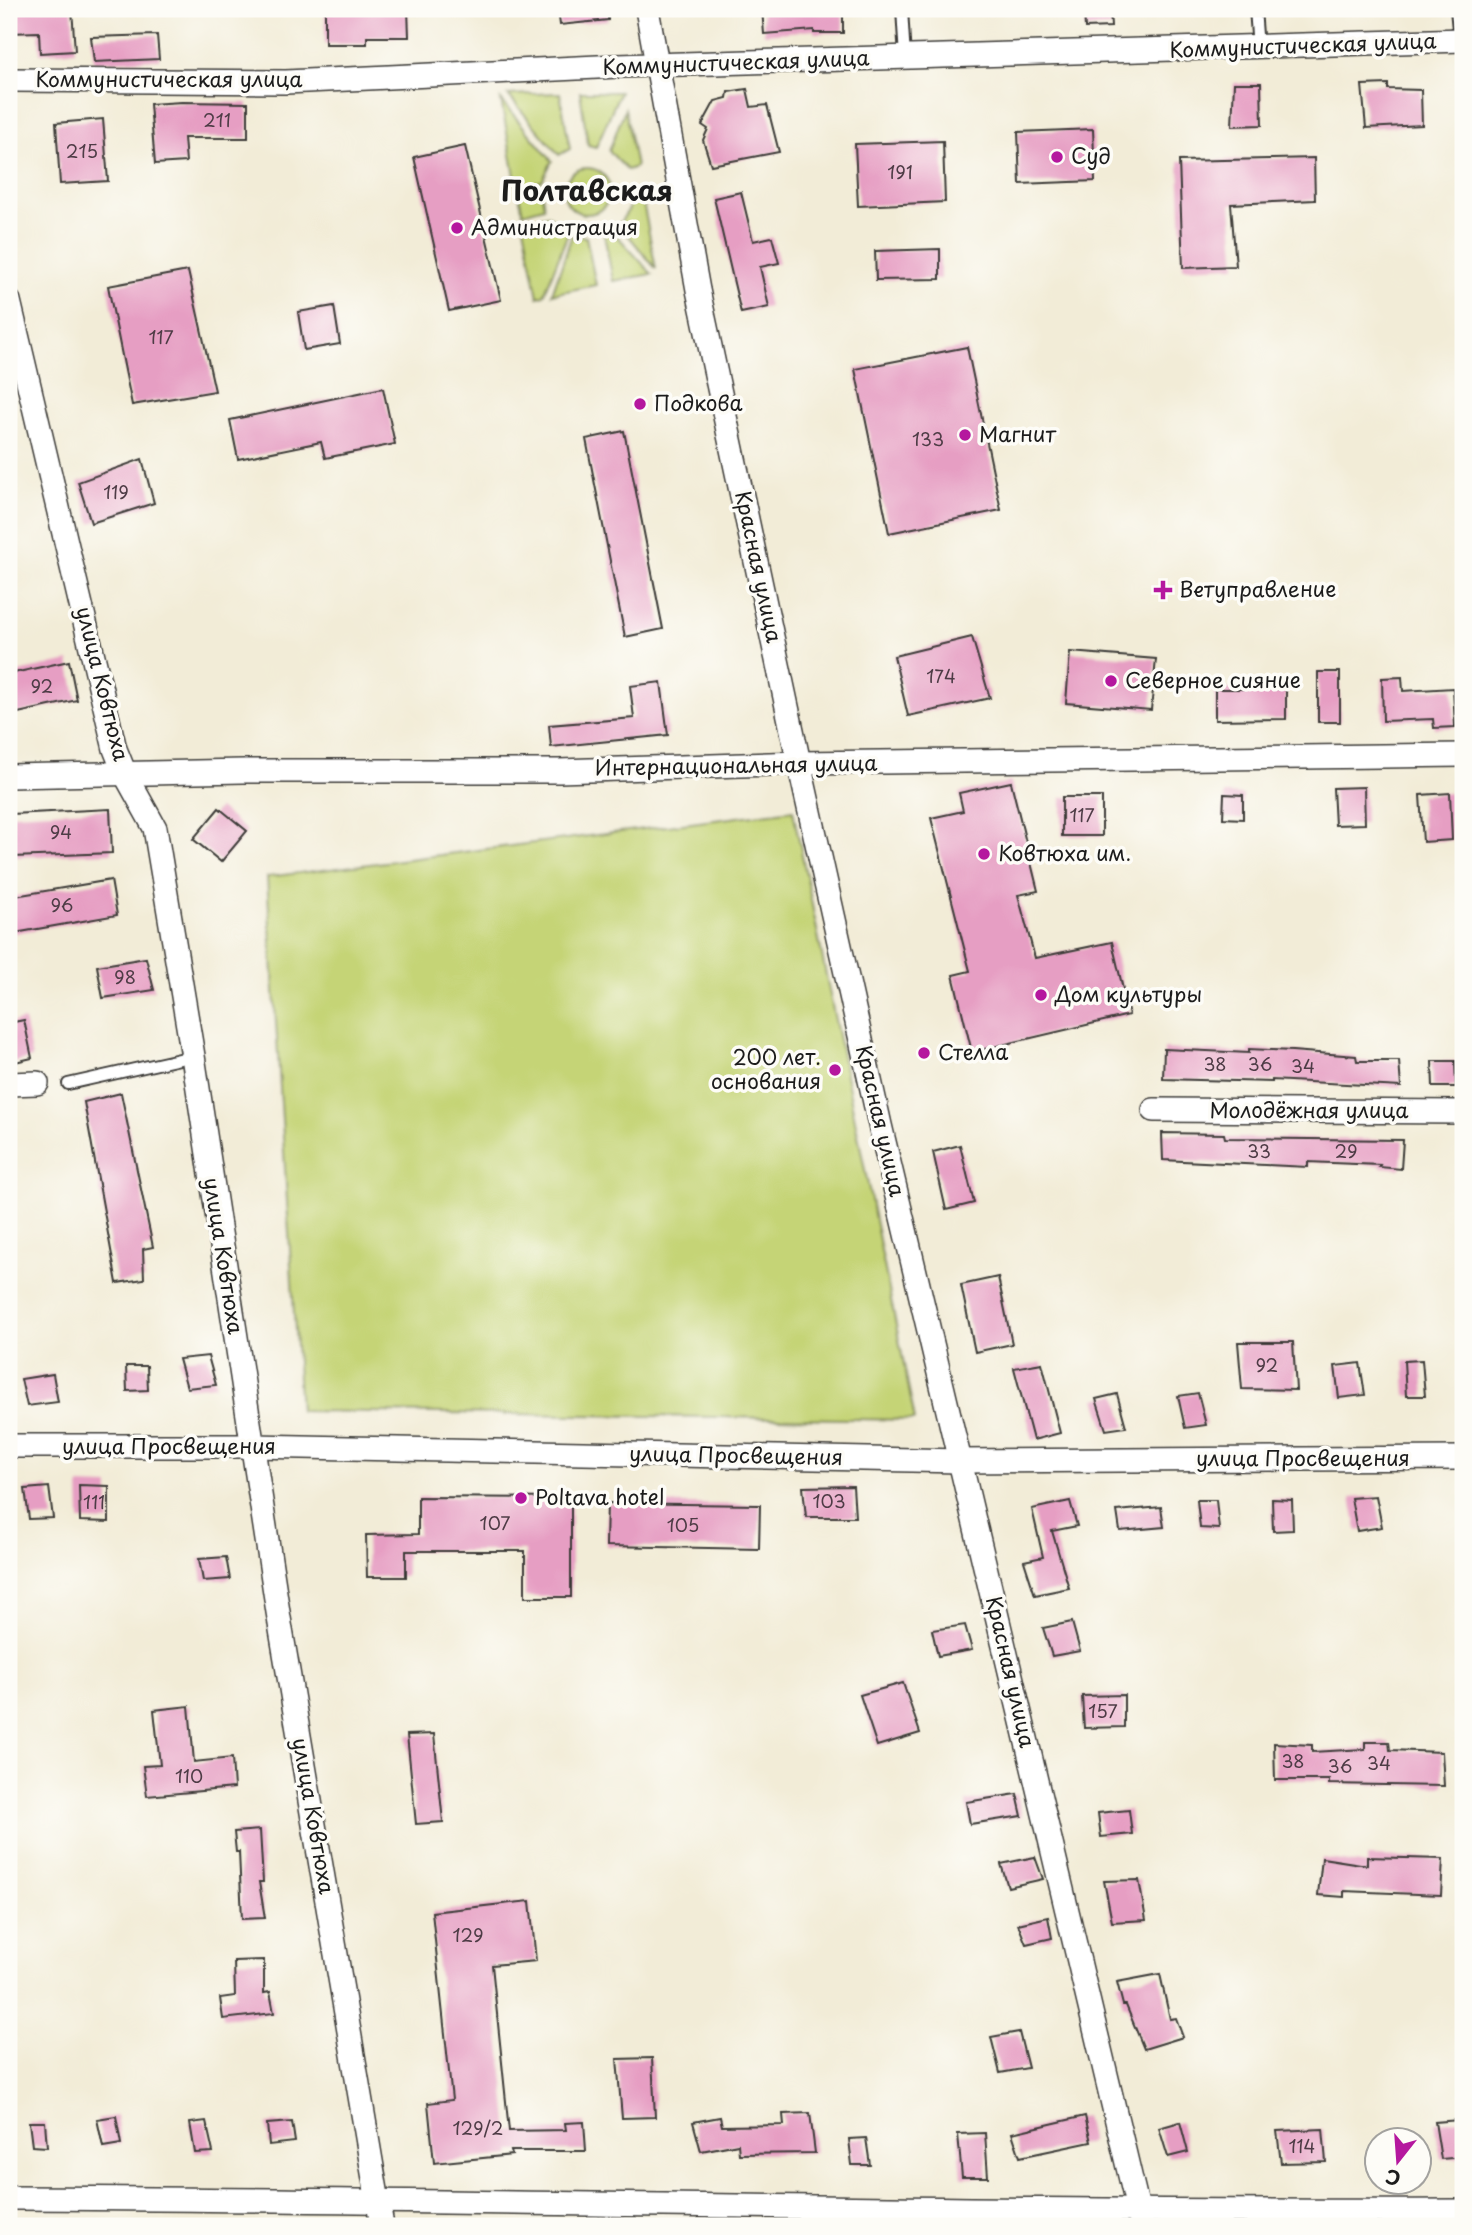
<svg xmlns="http://www.w3.org/2000/svg" width="1472" height="2235" font-family="'Playpen Sans',sans-serif">
<style>
.green{fill:#c5d476;stroke:#707849;stroke-width:2}
.building{fill:#e69ec3}
.lines{fill:none;stroke-linecap:round;stroke-linejoin:round}
.lane-casing{stroke:#3c3b38;stroke-width:14}
.street-casing{stroke:#3c3b38;stroke-width:26}
.lane{stroke:#fff;stroke-width:10}
.street{stroke:#fff;stroke-width:23}
.poi-dot{fill:#b5179e;stroke:#fdfcf7;stroke-width:2.5}
.labels{text-anchor:middle;stroke-width:7;stroke-linejoin:round;paint-order:stroke}
.number-label{font-size:18px;fill:#4e3c46}
.street-label{font-size:21px;fill:#1c1c1c;stroke:#fdfcf7}
.poi-label{font-size:21px;fill:#1c1c1c;stroke:#fdfcf7;text-anchor:start}
.district-label{font-size:28px;font-weight:bold;fill:#1c1c1c;stroke:#fdfcf7}
</style>
<rect width="100%" height="100%" fill="#fdfcf7"/>
<filter id="ink" filterUnits="userSpaceOnUse"><feTurbulence type="fractalNoise" baseFrequency=".0143" numOctaves="2"/><feDisplacementMap in="SourceGraphic" scale="14" xChannelSelector="R" yChannelSelector="G"/><feConvolveMatrix kernelMatrix="1 2 1 2 8 2 1 2 1" color-interpolation-filters="sRGB"/></filter>
<filter id="wash" filterUnits="userSpaceOnUse"><feTurbulence type="fractalNoise" baseFrequency=".00686" numOctaves="4" result="noise"/><feDisplacementMap in="SourceGraphic" scale="28" xChannelSelector="R" yChannelSelector="G"/><feGaussianBlur stdDeviation="1.57" result="paint"/><feColorMatrix in="noise" values="0 0 0 0 0 0 0 0 0 0 0 0 0 0 0 0 0 1.4 0 .05"/><feComposite in="paint" operator="in"/></filter>
<g filter="url(#wash)">
<rect width="100%" height="100%" fill="#f2ecd7"/>
<g class="green">
<polygon points="580,92 620,92 596,147 588,145"/>
<polygon points="560,93 570,149 559,155 508,95"/>
<polygon points="501,100 552,161 542,181 517,187"/>
<polygon points="625,109 636,167 627,170 609,151"/>
<circle cx="587" cy="191" r="23"/>
<polygon points="541,189 544,207 523,213 519,195"/>
<polygon points="641,192 656,269 619,224 629,209 632,195"/>
<polygon points="548,215 568,233 544,295 538,297 523,221"/>
<polygon points="612,229 612,230 652,274 613,281 604,234"/>
<polygon points="572,235 586,237 596,285 552,294"/>
<polygon points="793,810 915,1420 300,1411 267,877"/>
</g>
<g id="blocks">
<g class="building">
<polygon points="9,9 72,9 75,51 40,53 39,32 9,33"/>
<polygon points="325,9 408,9 409,37 367,37 367,44 325,44"/>
<polygon points="558,9 608,9 608,20 560,25"/>
<polygon points="762,9 843,9 843,33 814,33 814,30 764,34"/>
<polygon points="1084,9 1110,9 1111,27 1085,28"/>
<polygon points="157,35 159,59 94,62 91,37"/>
<polygon points="1234,83 1261,83 1262,125 1232,126"/>
<polygon points="1388,84 1388,89 1421,90 1422,125 1366,128 1362,85"/>
<polygon points="747,89 751,107 767,105 779,152 711,165 703,140 708,129 702,125 715,101 727,98 728,92"/>
<polygon points="182,102 248,103 248,138 184,138 186,162 155,164 150,104"/>
<polygon points="103,119 108,181 60,184 56,123"/>
<polygon points="1093,129 1095,181 1020,184 1018,132"/>
<polygon points="943,141 945,202 858,206 855,144"/>
<polygon points="465,146 501,300 449,311 414,157"/>
<polygon points="1314,158 1315,200 1231,204 1236,266 1183,268 1179,161"/>
<polygon points="741,192 753,241 772,237 779,263 760,267 769,307 741,313 714,198"/>
<polygon points="940,249 940,279 876,280 875,251"/>
<polygon points="188,271 215,391 132,405 108,286"/>
<polygon points="334,306 340,344 304,350 298,312"/>
<polygon points="967,347 1001,510 889,533 855,369"/>
<polygon points="383,388 395,444 325,458 321,442 238,459 230,420"/>
<polygon points="624,431 663,629 625,637 586,439"/>
<polygon points="142,459 154,503 91,523 78,482"/>
<polygon points="972,637 990,698 908,716 894,656"/>
<polygon points="1070,652 1156,659 1151,710 1066,703"/>
<polygon points="69,661 77,700 9,715 9,674"/>
<rect x="1318" y="672" width="22" height="50"/>
<polygon points="1402,677 1403,691 1453,688 1455,727 1434,728 1433,719 1383,721 1382,678"/>
<polygon points="661,682 668,735 551,747 549,725 634,718 630,686"/>
<polygon points="1215,689 1286,689 1286,719 1215,720"/>
<polygon points="1011,782 1038,891 1018,895 1035,958 1112,942 1129,1015 972,1052 953,975 970,971 931,818 963,811 959,793"/>
<polygon points="1364,787 1365,824 1335,825 1333,788"/>
<polygon points="1450,793 1452,840 1423,842 1420,795"/>
<polygon points="1224,794 1243,795 1243,819 1223,818"/>
<rect x="1062" y="797" width="40" height="39"/>
<polygon points="219,808 247,831 221,862 193,839"/>
<polygon points="110,809 112,853 13,857 11,814"/>
<polygon points="111,880 117,915 9,934 9,897"/>
<polygon points="146,958 154,990 103,998 97,966"/>
<polygon points="24,1020 32,1058 11,1063 9,1023"/>
<polygon points="1164,1049 1249,1053 1249,1049 1292,1051 1356,1056 1357,1061 1399,1061 1401,1087 1272,1080 1272,1082 1163,1079"/>
<polygon points="1432,1061 1455,1061 1456,1087 1433,1087"/>
<polygon points="121,1093 153,1247 143,1249 144,1279 117,1283 84,1102"/>
<polygon points="1162,1133 1224,1134 1225,1138 1403,1140 1401,1169 1379,1167 1380,1165 1308,1162 1308,1167 1163,1160"/>
<polygon points="960,1145 974,1203 946,1210 933,1152"/>
<polygon points="998,1277 1012,1344 975,1352 961,1285"/>
<polygon points="1238,1342 1293,1342 1296,1390 1242,1389"/>
<polygon points="208,1356 216,1385 187,1388 179,1359"/>
<polygon points="1422,1360 1425,1396 1406,1396 1404,1361"/>
<polygon points="1042,1363 1060,1433 1033,1440 1014,1368"/>
<polygon points="1360,1363 1365,1395 1339,1398 1335,1366"/>
<polygon points="126,1366 147,1366 148,1390 127,1391"/>
<polygon points="53,1374 58,1402 27,1406 21,1379"/>
<polygon points="1198,1393 1206,1425 1185,1428 1178,1396"/>
<polygon points="1117,1394 1126,1427 1106,1430 1096,1399"/>
<polygon points="79,1485 109,1486 109,1522 80,1521"/>
<polygon points="853,1486 855,1517 806,1517 803,1487"/>
<polygon points="49,1487 53,1518 29,1519 25,1489"/>
<polygon points="1376,1496 1382,1527 1357,1531 1351,1498"/>
<polygon points="418,1497 571,1498 571,1597 525,1597 525,1551 406,1551 406,1577 367,1577 366,1535 418,1534"/>
<polygon points="1272,1499 1292,1500 1293,1530 1273,1531"/>
<polygon points="1197,1500 1216,1500 1219,1529 1200,1528"/>
<polygon points="1070,1501 1077,1526 1052,1531 1069,1588 1035,1595 1024,1561 1043,1557 1032,1509"/>
<polygon points="607,1503 760,1505 759,1549 606,1546"/>
<polygon points="1161,1507 1164,1527 1120,1531 1117,1511"/>
<polygon points="226,1557 230,1579 203,1581 199,1559"/>
<polygon points="1072,1622 1080,1651 1052,1656 1043,1628"/>
<polygon points="965,1625 972,1650 938,1656 932,1630"/>
<polygon points="903,1683 920,1733 877,1746 860,1695"/>
<polygon points="1124,1695 1124,1727 1084,1728 1082,1696"/>
<polygon points="189,1706 194,1762 232,1758 234,1788 147,1796 143,1766 160,1765 154,1710"/>
<polygon points="434,1734 443,1822 416,1824 407,1735"/>
<polygon points="1365,1742 1389,1742 1390,1750 1442,1752 1444,1786 1329,1784 1329,1780 1275,1780 1274,1743 1312,1745 1312,1752 1365,1749"/>
<polygon points="1017,1794 1022,1816 970,1824 966,1802"/>
<polygon points="1129,1810 1132,1834 1101,1837 1098,1813"/>
<polygon points="260,1830 263,1882 259,1882 265,1918 242,1919 239,1852 236,1852 234,1832"/>
<polygon points="1035,1857 1043,1879 1008,1887 1001,1864"/>
<polygon points="1367,1857 1443,1859 1441,1895 1344,1891 1344,1897 1318,1895 1322,1858 1367,1865"/>
<polygon points="1139,1880 1146,1920 1112,1922 1104,1881"/>
<polygon points="530,1901 536,1961 492,1965 509,2131 566,2130 565,2123 584,2122 586,2151 511,2151 512,2155 434,2163 428,2103 452,2100 432,1912"/>
<polygon points="1048,1917 1052,1938 1026,1944 1018,1924"/>
<polygon points="264,1960 264,1993 270,1992 274,2013 223,2019 220,1998 235,1996 234,1961"/>
<polygon points="1160,1974 1170,2019 1176,2018 1183,2037 1144,2049 1126,2005 1123,2005 1117,1982"/>
<polygon points="1019,2032 1028,2068 1000,2073 991,2037"/>
<polygon points="652,2058 655,2117 622,2118 617,2059"/>
<polygon points="810,2113 815,2153 739,2154 738,2144 701,2151 693,2122 720,2117 722,2126 784,2125 783,2114"/>
<polygon points="116,2116 121,2144 103,2147 97,2119"/>
<polygon points="1085,2116 1091,2142 1020,2157 1012,2133"/>
<polygon points="1459,2120 1463,2157 1441,2159 1435,2122"/>
<polygon points="206,2121 213,2152 195,2153 190,2123"/>
<polygon points="29,2122 45,2122 47,2147 32,2146"/>
<polygon points="292,2122 295,2142 269,2145 267,2124"/>
<polygon points="1180,2122 1188,2152 1168,2157 1159,2128"/>
<polygon points="1323,2129 1326,2162 1281,2163 1277,2131"/>
<polygon points="985,2133 988,2177 962,2177 958,2134"/>
<polygon points="866,2138 870,2165 852,2165 849,2139"/>
</g>
</g>
</g>
<g filter="url(#ink)">
<use href="#blocks" fill-opacity="0" stroke="#3c3b38" stroke-width="2"/>
<g class="lines">
<defs>
<g id="lane">
<polyline points="902,9 905,58"/>
<polyline points="1255,9 1258,48"/>
<polyline points="1456,9 1459,40"/>
<polyline points="68,1084 193,1056"/>
</g>
<g id="street">
<polyline points="647,9 698,290 799,763 880,1125 1142,2226"/>
<polyline points="9,80 286,82 618,66 1463,40"/>
<polyline points="9,301 115,749 125,774 155,828 193,1056 278,1612 382,2226"/>
<polyline points="9,776 243,771 559,771 799,763 1463,755"/>
<polyline points="9,1084 37,1083"/>
<polyline points="1154,1110 1463,1112"/>
<polyline points="9,1446 254,1446 960,1461 1463,1458"/>
<path d="M9,2198C494,2200 978,2213 1463,2211"/>
</g>
</defs>
<use href="#lane" class="lane-casing"/>
<use href="#street" class="street-casing"/>
<use href="#lane" class="lane"/>
<use href="#street" class="street"/>
</g>
</g>
<g class="poi-dot">
<circle cx="1057" cy="157" r="7"/>
<circle cx="457" cy="228" r="7"/>
<circle cx="640" cy="404" r="7"/>
<circle cx="965" cy="435" r="7"/>
<path d="M1159.5 579.5h7v7h7v7h-7v7h-7v-7h-7v-7h7z"/>
<circle cx="1111" cy="681" r="7"/>
<circle cx="984" cy="854" r="7"/>
<circle cx="1041" cy="995" r="7"/>
<circle cx="924" cy="1053" r="7"/>
<circle cx="835" cy="1070" r="7"/>
<circle cx="521" cy="1498" r="7"/>
</g>
<g class="labels">
<g class="number-label">
<text x="217" y="127">211</text>
<text x="82" y="158">215</text>
<text x="900" y="179">191</text>
<text x="161" y="344">117</text>
<text x="928" y="446">133</text>
<text x="116" y="499">119</text>
<text x="941" y="683">174</text>
<text x="42" y="693">92</text>
<text x="1082" y="822">117</text>
<text x="61" y="839">94</text>
<text x="62" y="912">96</text>
<text x="125" y="984">98</text>
<text x="1215" y="1071">38</text>
<text x="1260" y="1071">36</text>
<text x="1303" y="1073">34</text>
<text x="1259" y="1158">33</text>
<text x="1346" y="1158">29</text>
<text x="1267" y="1372">92</text>
<text x="829" y="1508">103</text>
<text x="94" y="1509">111</text>
<text x="495" y="1530">107</text>
<text x="683" y="1532">105</text>
<text x="1103" y="1718">157</text>
<text x="1293" y="1768">38</text>
<text x="1379" y="1770">34</text>
<text x="1340" y="1773">36</text>
<text x="189" y="1783">110</text>
<text x="468" y="1942">129</text>
<text x="478" y="2135">129/2</text>
<text x="1302" y="2153">114</text>
</g>
<g class="street-label">
<text transform="translate(1303 46) rotate(-2)" y="7">Коммунистическая улица</text>
<text transform="translate(736 63) rotate(-2)" y="7">Коммунистическая улица</text>
<text x="169" y="87">Коммунистическая улица</text>
<text transform="translate(758 567) rotate(78)" y="7">Красная улица</text>
<text transform="translate(102 684) rotate(76)" y="7">улица Ковтюха</text>
<text transform="translate(736 766) rotate(-1)" y="7">Интернациональная улица</text>
<text x="1309" y="1118">Молодёжная улица</text>
<text transform="translate(880 1121) rotate(77)" y="7">Красная улица</text>
<text transform="translate(223 1256) rotate(81)" y="7">улица Ковтюха</text>
<text x="169" y="1454">улица Просвещения</text>
<text transform="translate(736 1456) rotate(1)" y="7">улица Просвещения</text>
<text x="1303" y="1466">улица Просвещения</text>
<text transform="translate(1010 1672) rotate(77)" y="7">Красная улица</text>
<text transform="translate(313 1816) rotate(80)" y="7">улица Ковтюха</text>
</g>
<g class="poi-label">
<text x="1071" y="164">Суд</text>
<text x="471" y="235">Администрация</text>
<text x="654" y="411">Подкова</text>
<text x="979" y="442">Магнит</text>
<text x="1179" y="597">Ветуправление</text>
<text x="1125" y="688">Северное сияние</text>
<text x="998" y="861">Ковтюха им.</text>
<text x="1055" y="1002">Дом культуры</text>
<text x="938" y="1060">Стелла</text>
<text x="821" y="1065" text-anchor="end">200 лет.<tspan x="821" dy="24">основания</tspan></text>
<text x="535" y="1505">Poltava hotel</text>
</g>
<g class="district-label">
<text x="587" y="201">Полтавская</text>
</g>
</g>
<rect width="1472" height="2235" fill="none" stroke="#fdfcf7" stroke-width="35"/>
<g transform="translate(1398 2161) rotate(197)"><circle r="33" fill="#fdfcf7" stroke="#a3a29f" stroke-width="2"/>
<path d="M0-5L12 26L0 18L-12 26Z" fill="#b5179e"/>
<text y="-10" font-size="19" font-weight="bold" text-anchor="middle" fill="#1c1c1c">С</text>
</g>
</svg>
